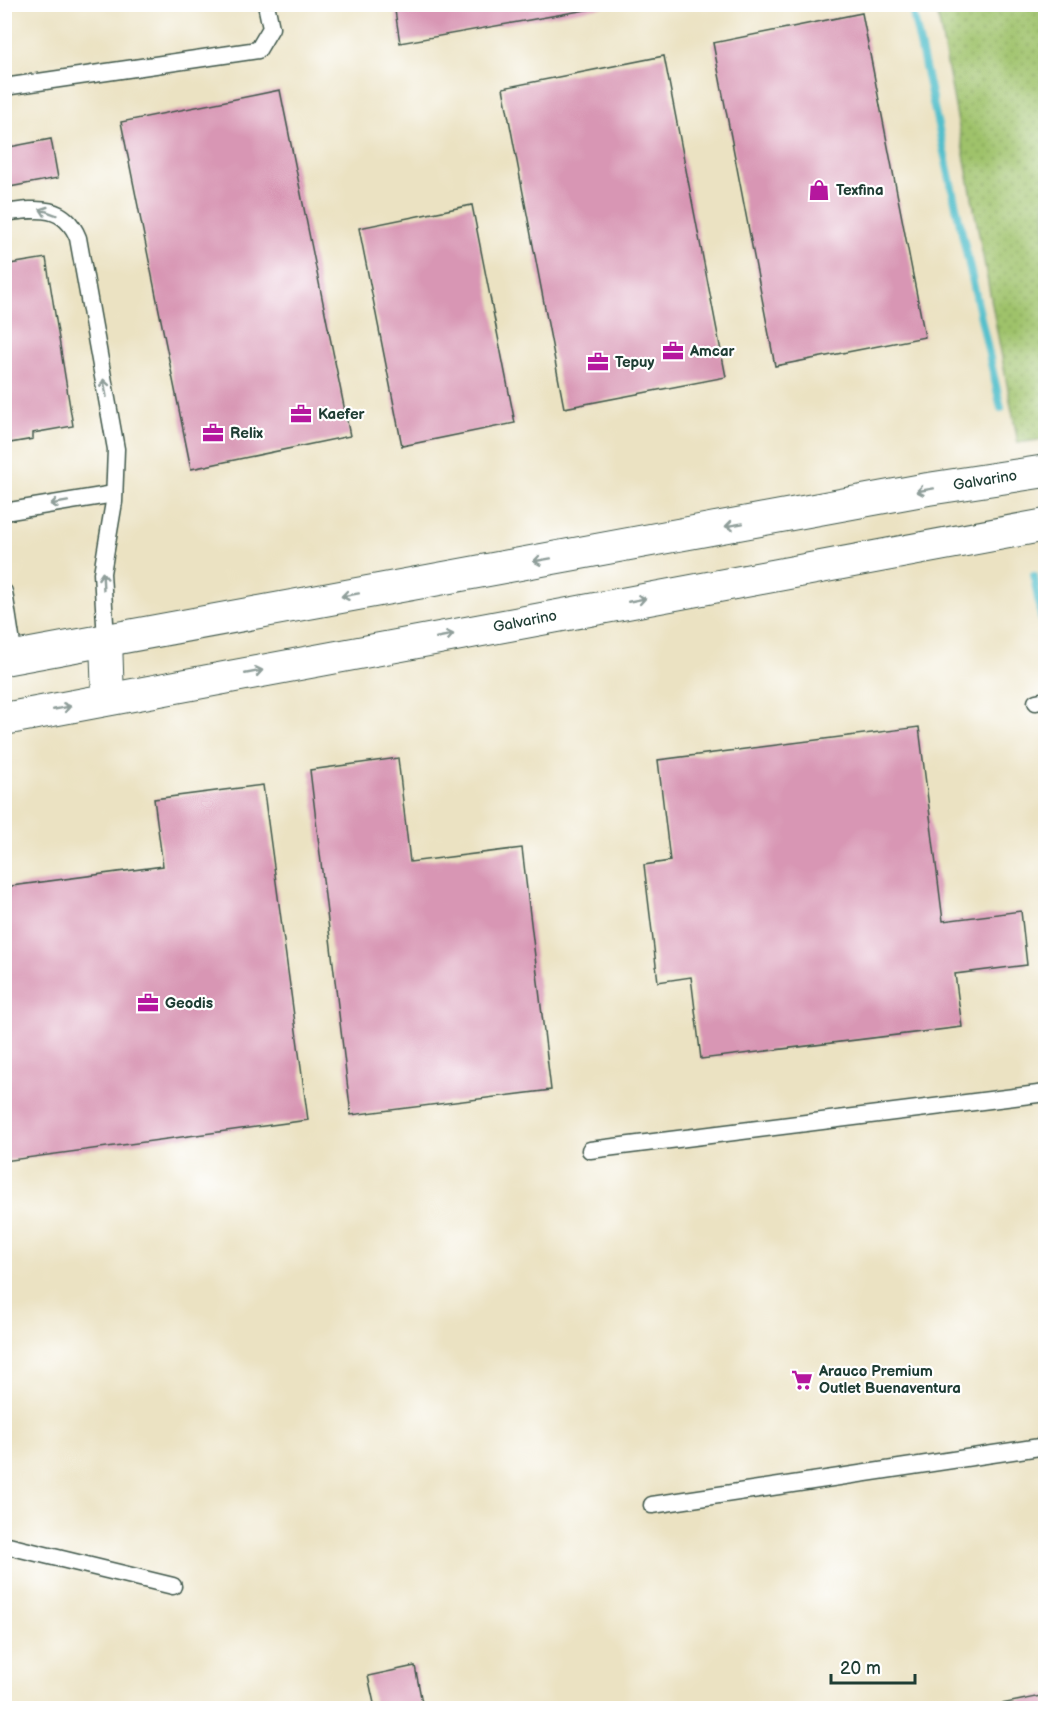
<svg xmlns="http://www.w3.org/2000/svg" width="1050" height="1713" font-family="'Balsamiq Sans',sans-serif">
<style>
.grass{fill:url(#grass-dots);stroke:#5f8050;stroke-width:1.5}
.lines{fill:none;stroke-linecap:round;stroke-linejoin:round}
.stream{stroke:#52bfcb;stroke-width:8}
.building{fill:#d896b4}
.service-casing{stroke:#3e5649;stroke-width:19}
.minor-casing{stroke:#3e5649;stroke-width:34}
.service{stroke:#fff;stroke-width:16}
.minor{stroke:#fff;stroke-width:32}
.oneway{stroke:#8f9e9a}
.labels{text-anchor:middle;stroke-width:4.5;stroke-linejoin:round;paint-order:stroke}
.poi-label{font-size:15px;font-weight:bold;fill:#1f3d34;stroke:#fff;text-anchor:start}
.street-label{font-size:15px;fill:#1f3d34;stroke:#fff}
</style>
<defs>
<pattern id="grass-dots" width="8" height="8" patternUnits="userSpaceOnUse" patternTransform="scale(1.5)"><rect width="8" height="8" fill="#9fc26b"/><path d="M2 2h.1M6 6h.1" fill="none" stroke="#819f59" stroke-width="1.8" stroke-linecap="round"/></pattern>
</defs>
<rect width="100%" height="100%" fill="#fff"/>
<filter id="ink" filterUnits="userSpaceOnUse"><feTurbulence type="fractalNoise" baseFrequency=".0167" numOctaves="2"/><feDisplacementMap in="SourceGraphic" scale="12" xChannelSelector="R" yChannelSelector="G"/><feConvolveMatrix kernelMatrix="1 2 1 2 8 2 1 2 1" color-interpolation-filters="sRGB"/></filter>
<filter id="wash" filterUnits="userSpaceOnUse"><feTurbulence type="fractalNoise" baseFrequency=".008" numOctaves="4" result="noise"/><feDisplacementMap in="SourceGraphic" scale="24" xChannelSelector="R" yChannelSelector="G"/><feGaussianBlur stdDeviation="1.35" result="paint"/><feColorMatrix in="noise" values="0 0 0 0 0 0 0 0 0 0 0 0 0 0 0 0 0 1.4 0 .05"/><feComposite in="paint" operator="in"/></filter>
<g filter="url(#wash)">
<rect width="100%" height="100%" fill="#ebe2c2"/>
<polygon class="grass" points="936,5 1045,5 1045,439 1018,443"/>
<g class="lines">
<g class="stream">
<polyline points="911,4 1001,408"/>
<polyline points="1034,576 1046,644"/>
</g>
</g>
<g id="blocks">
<g class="building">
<polygon points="394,4 608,4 608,6 400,43"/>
<polygon points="862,13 925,337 775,366 713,43"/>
<polygon points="664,56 726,377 564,408 503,88"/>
<polygon points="280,90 350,436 191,469 121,122"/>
<polygon points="51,139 58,178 4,188 4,148"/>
<polygon points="472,205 515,423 402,446 359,228"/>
<polygon points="46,258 73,426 33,433 33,439 4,444 4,265"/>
<polygon points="919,727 943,921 1021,911 1027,965 955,974 962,1027 701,1059 691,977 658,982 644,865 670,861 658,760"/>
<polygon points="398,758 410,862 522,848 551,1090 351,1115 310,770"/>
<polygon points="263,785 308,1120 4,1161 4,887 163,866 154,799"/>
<polygon points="415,1666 423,1708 375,1708 368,1676"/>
<polygon points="1046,1695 1046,1708 986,1708 986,1707"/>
</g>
</g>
</g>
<g filter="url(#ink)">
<use href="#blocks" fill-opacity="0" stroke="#3e5649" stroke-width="1.5"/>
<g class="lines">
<defs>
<g id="service">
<polyline points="4,87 258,50 271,28 266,4"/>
<path d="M4,213C35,209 64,203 78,238L116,449L114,502L102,573L106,640"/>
<polyline points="4,512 114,494"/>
<polyline points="4,592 14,657"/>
<polyline points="1036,702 1046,700"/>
<polyline points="590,1150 1046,1093"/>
<polyline points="652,1505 1046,1446"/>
<polyline points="4,1545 173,1586"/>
</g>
<g id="minor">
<polyline points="106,640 108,699"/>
<polyline points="4,659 928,489 1046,471"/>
<polyline points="4,719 1046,525"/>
</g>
</defs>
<use href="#service" class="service-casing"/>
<use href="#minor" class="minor-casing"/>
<use href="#service" class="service"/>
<use href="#minor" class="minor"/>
</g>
<defs><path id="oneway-shaft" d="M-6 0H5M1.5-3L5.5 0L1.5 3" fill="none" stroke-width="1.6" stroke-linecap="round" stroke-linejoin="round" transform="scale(1.5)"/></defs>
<g class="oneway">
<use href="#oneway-shaft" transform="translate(48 212) rotate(-160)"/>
<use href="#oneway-shaft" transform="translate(105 388) rotate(-100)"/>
<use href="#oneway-shaft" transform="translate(925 490) rotate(170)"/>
<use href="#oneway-shaft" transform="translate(59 503) rotate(170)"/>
<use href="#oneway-shaft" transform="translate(734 525) rotate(170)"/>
<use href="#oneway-shaft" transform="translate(542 560) rotate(170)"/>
<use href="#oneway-shaft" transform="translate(103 581) rotate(-93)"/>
<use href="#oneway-shaft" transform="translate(350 595) rotate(170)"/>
<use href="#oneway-shaft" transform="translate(637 600) rotate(-11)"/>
<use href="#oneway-shaft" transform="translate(445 636) rotate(-11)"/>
<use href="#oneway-shaft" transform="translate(254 672) rotate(-11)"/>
<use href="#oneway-shaft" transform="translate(62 708) rotate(-11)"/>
</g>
</g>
<defs>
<symbol id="shop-bare" viewBox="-9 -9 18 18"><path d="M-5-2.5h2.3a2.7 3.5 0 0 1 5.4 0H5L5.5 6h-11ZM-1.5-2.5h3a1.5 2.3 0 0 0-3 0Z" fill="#b5179e" stroke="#fff" stroke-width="2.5" paint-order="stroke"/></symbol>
<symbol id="office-bare" viewBox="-9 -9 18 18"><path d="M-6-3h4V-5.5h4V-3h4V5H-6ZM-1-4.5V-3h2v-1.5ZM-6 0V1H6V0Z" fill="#b5179e" stroke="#fff" stroke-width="2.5" paint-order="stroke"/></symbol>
<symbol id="supermarket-bare" viewBox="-9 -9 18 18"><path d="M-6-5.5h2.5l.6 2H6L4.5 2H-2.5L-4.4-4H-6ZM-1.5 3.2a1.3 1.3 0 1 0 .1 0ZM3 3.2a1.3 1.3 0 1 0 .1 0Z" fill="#b5179e" stroke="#fff" stroke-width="2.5" paint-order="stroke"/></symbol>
</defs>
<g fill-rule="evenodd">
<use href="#shop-bare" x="804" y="175" width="30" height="30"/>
<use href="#office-bare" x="658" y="336" width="30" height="30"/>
<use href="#office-bare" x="583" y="347" width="30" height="30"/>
<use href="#office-bare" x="286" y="399" width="30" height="30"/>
<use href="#office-bare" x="198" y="418" width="30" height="30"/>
<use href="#office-bare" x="133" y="988" width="30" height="30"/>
<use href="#supermarket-bare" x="787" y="1365" width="30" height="30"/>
</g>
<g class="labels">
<g class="poi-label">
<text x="836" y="195">Texfina</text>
<text x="690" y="356">Amcar</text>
<text x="615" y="367">Tepuy</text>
<text x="318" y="419">Kaefer</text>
<text x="230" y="438">Relix</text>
<text x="165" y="1008">Geodis</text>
<text x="819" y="1376">Arauco Premium<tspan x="819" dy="17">Outlet Buenaventura</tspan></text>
</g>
<g class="street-label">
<text transform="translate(985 480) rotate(-9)" y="5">Galvarino</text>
<text transform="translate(525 621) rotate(-11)" y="5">Galvarino</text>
</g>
</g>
<rect width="1050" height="1713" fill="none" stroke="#fff" stroke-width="24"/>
<path d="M831 1674v9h84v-9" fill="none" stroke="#1f3d34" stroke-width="3"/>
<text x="840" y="1674" font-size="18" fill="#1f3d34" stroke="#ffffff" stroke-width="4.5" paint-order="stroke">20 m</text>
</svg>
